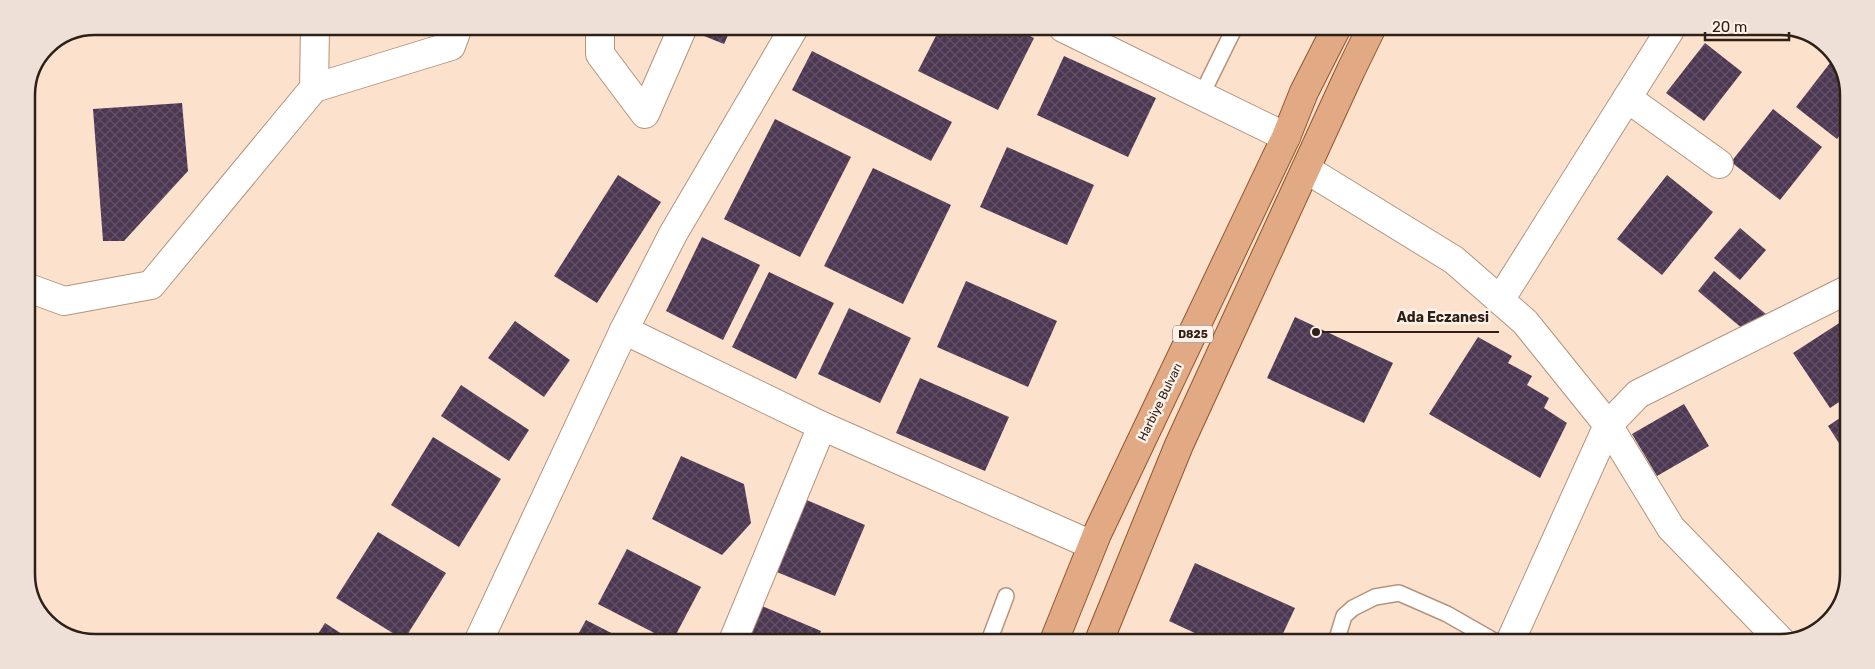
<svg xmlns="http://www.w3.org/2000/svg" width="1875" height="669" font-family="Rubik,sans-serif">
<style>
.building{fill:url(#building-cross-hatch)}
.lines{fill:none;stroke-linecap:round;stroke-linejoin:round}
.service-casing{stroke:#b4947d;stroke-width:18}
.minor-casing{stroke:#b4947d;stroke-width:30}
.primary-casing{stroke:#955429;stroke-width:30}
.service{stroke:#fff;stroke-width:15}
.minor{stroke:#fff;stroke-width:28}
.primary{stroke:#e1a984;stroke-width:28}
.labels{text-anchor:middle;stroke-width:5;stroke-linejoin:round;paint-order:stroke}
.shield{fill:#fff1e7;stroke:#6b5f55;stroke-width:1}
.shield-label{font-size:11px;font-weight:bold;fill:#2c2017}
.street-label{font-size:12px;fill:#2c2017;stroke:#fff1e7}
.rim{fill:none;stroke:#2c2017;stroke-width:2.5}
.leader{fill:none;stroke:#2c2017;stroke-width:2}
.callout-dot{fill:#2c2017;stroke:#fff1e7;stroke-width:2}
.callout-label{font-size:14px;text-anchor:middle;font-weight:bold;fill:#2c2017;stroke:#fff1e7;stroke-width:5;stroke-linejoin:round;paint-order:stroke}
</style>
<defs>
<pattern id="building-cross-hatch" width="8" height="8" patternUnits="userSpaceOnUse" patternTransform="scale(1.25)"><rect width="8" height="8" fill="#4c3852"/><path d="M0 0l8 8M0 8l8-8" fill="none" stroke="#635267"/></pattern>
</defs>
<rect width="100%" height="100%" fill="#fce1cd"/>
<g class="building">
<polygon points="690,27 750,28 747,36 731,29 724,44 689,30"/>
<polygon points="940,28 1013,28 1034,38 998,110 918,71"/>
<polygon points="1705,43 1742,72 1704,121 1666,93"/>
<polygon points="812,51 952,122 931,161 792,90"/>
<polygon points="1064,56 1156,98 1128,157 1037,115"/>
<polygon points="1830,63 1841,71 1849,90 1848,125 1837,139 1796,107"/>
<polygon points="182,103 188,171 124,241 103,241 93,109"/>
<polygon points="1773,109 1822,147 1780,200 1731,162"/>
<polygon points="775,119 851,157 800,257 724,219"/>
<polygon points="1007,147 1094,185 1067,245 980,207"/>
<polygon points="873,168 951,205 903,304 824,266"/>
<polygon points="618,175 661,202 597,303 554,276"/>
<polygon points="1667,175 1713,212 1662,275 1617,239"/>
<polygon points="1740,228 1766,250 1740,280 1714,258"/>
<polygon points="702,237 760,265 723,340 666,311"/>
<polygon points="1714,271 1767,315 1750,335 1698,291"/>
<polygon points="769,272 834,303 796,379 732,347"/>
<polygon points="966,281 1057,321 1028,387 937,347"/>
<polygon points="849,308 911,338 880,403 818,374"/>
<polygon points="1295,317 1393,363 1364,423 1267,378"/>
<polygon points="1847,318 1847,397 1830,408 1793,353"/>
<polygon points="515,321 570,360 544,397 488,358"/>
<polygon points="1478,337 1512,356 1508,363 1532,376 1527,385 1549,398 1544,408 1567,423 1540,478 1429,414"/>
<polygon points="920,378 1009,417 985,471 896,433"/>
<polygon points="461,385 529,430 509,461 441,416"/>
<polygon points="1684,404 1709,446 1657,476 1632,434"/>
<polygon points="1846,414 1846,454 1828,426"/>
<polygon points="433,437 501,479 459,547 391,505"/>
<polygon points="681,456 744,484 751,523 722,555 652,519"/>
<polygon points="802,498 865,525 835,596 772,570"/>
<polygon points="378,532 446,573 404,640 336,598"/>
<polygon points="627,549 701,587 673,640 668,640 598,604"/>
<polygon points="1195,563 1295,608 1279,642 1214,642 1169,621"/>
<polygon points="755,603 821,631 817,641 738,641"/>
<polygon points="586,620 625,640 575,640"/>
<polygon points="325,623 351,640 314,640"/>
</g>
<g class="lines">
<defs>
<g id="service">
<polyline points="1201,96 1234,29"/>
<polyline points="989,641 1006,596"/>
<polyline points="1336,642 1344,616 1353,608 1375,597 1399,593 1447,614 1496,642"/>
</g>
<g id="minor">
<polyline points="600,27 600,54 645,114 683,27"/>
<polyline points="794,28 673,234 624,330 822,426 1092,545"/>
<polyline points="1063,28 1286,137"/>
<polyline points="314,88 315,27"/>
<polyline points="1627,98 1719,164"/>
<polyline points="1306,169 1454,260 1525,322 1608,425 1671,528 1782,642"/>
<polyline points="26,287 64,301 151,285 314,88 451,46 458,27"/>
<polyline points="1500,300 1670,30"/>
<polyline points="479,640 624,330"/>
<polyline points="733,641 822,426"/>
<polyline points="1510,642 1608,425 1638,394 1847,290"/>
</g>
<g id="primary">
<polyline points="1054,641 1097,534 1286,137 1304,92 1336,29"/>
<polyline points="1099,641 1179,445 1351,70 1371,29"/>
</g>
</defs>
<use href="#service" class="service-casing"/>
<use href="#minor" class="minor-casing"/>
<use href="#primary" class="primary-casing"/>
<use href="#service" class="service"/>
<use href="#minor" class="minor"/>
<use href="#primary" class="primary"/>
</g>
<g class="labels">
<rect class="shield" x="1173" y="325.5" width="40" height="17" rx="4"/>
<g class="shield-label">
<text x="1193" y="338">D825</text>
</g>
<g class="street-label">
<text transform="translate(1160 402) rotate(-64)" y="4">Harbiye Bulvarı</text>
</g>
</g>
<path d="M0 0H1875V669H0ZM95 35H1780A60 60 0 0 1 1840 95V574A60 60 0 0 1 1780 634H95A60 60 0 0 1 35 574V95A60 60 0 0 1 95 35Z" fill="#eee0d6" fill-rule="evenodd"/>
<path class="rim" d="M95 35H1780A60 60 0 0 1 1840 95V574A60 60 0 0 1 1780 634H95A60 60 0 0 1 35 574V95A60 60 0 0 1 95 35Z"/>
<path class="leader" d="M1316 332L1387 332H1499"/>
<circle class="callout-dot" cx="1316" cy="332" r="5"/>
<g class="callout-label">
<text x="1443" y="322">Ada Eczanesi</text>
</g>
<path d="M1705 32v8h84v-8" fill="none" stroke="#2c2017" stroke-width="2.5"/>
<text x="1712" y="32" font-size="15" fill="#2c2017" stroke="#fff1e7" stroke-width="4" paint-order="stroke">20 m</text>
</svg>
